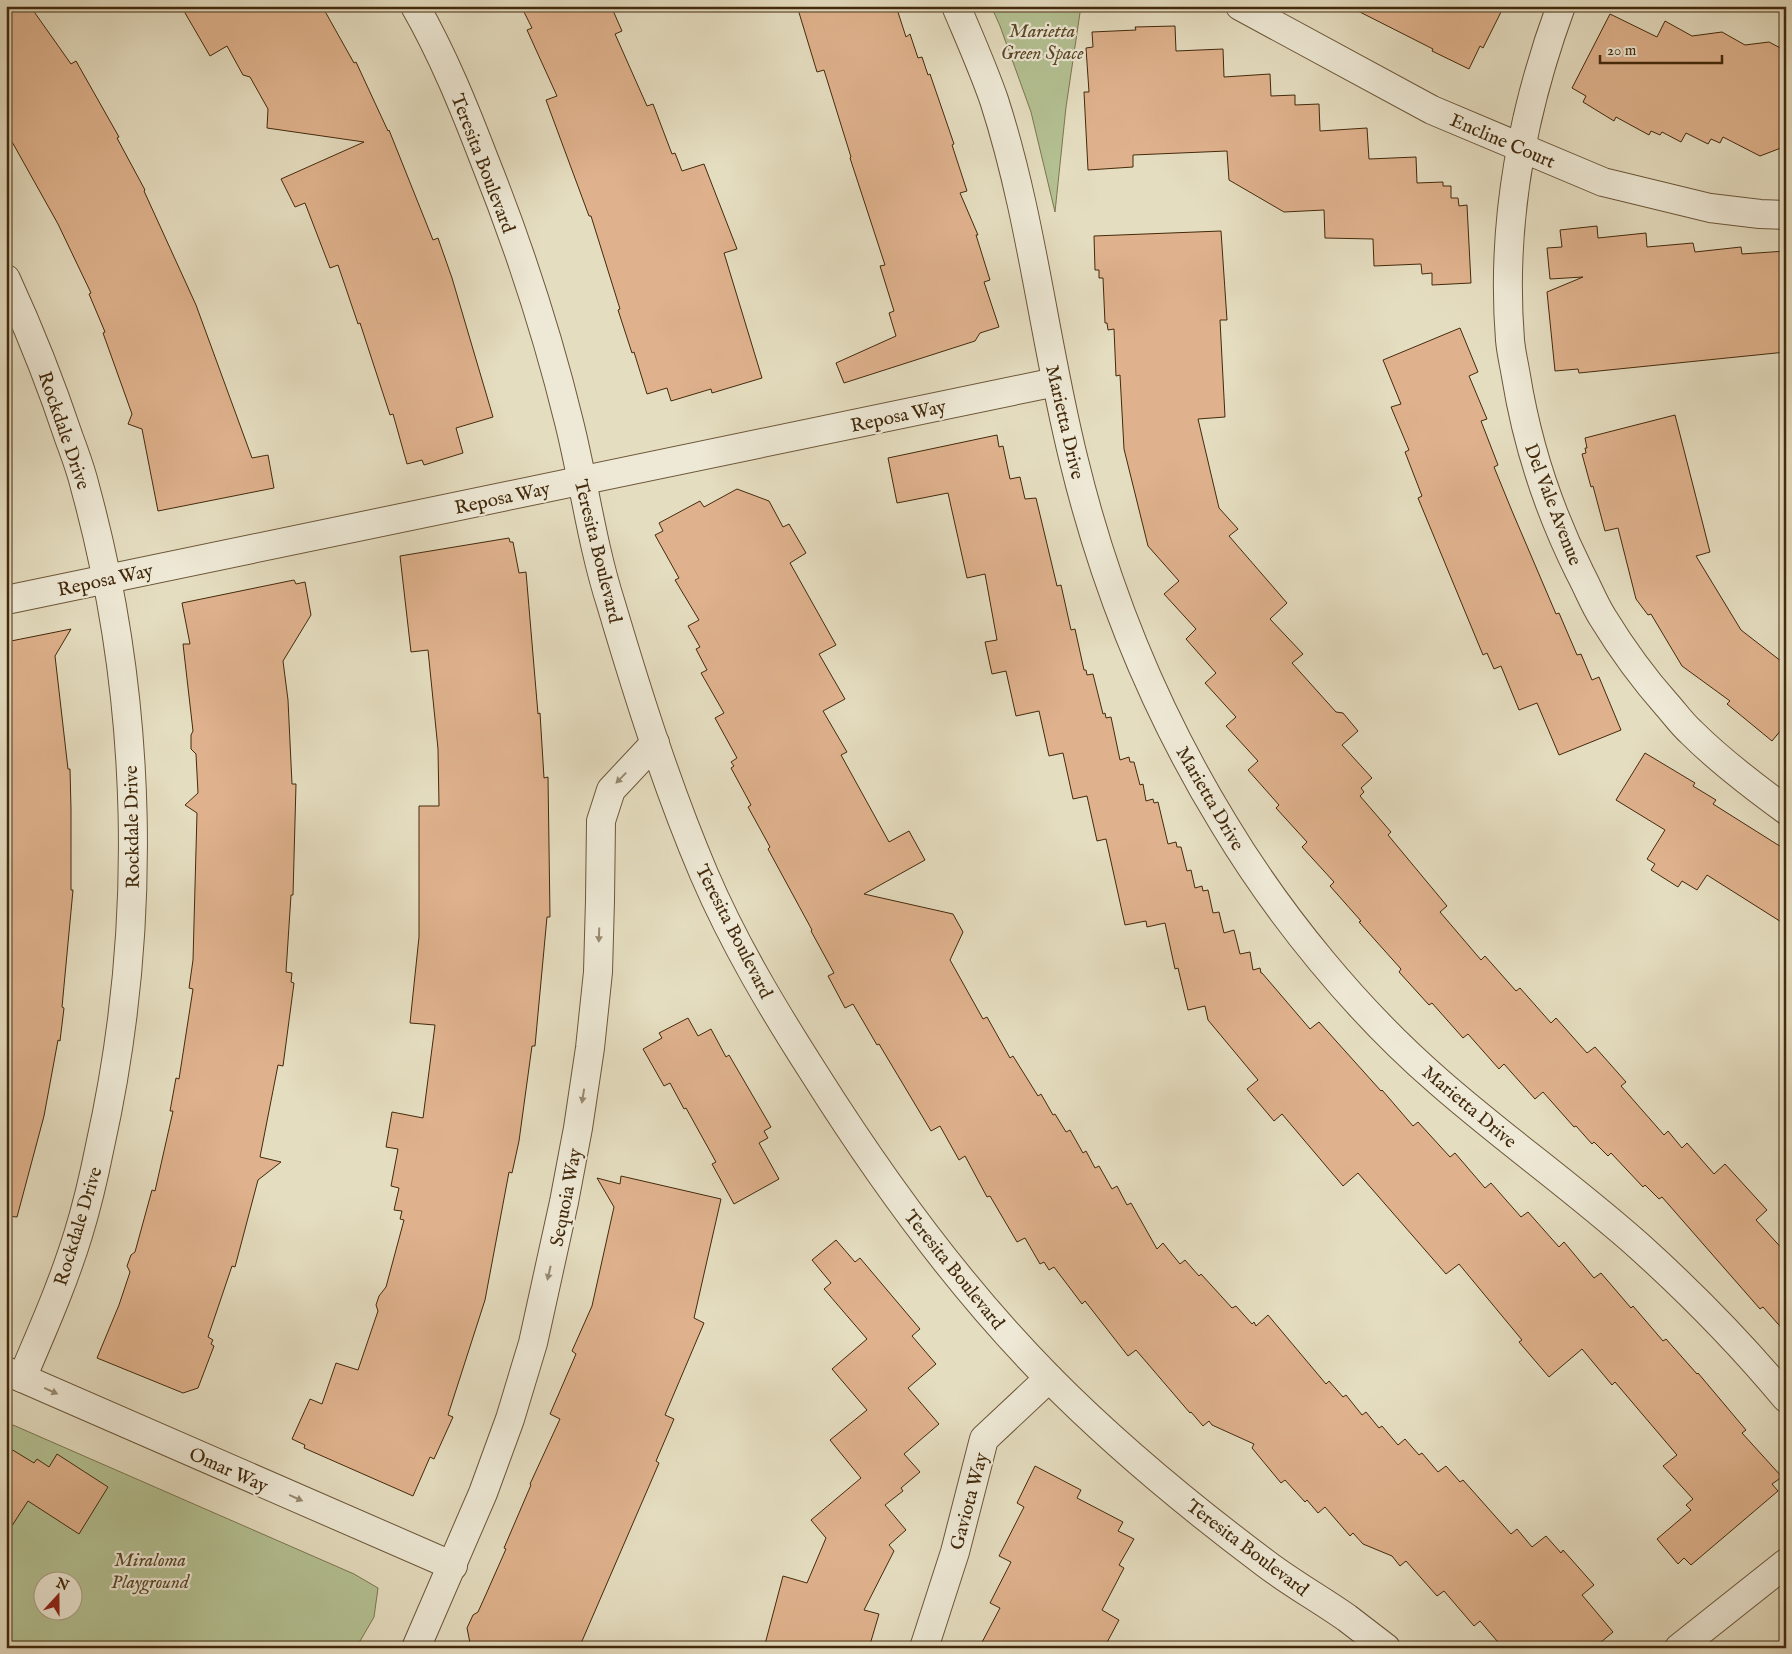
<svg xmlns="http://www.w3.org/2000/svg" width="1792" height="1654" font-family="'IM FELL English',serif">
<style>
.green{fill:#b4c193;stroke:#7c7650;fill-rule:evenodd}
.building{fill:#dfb28d;stroke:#432a0c}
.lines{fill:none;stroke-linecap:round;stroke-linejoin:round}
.minor-casing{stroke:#6c5739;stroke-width:30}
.minor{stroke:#eee9d6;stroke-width:28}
.oneway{fill:#988a71}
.labels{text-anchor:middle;stroke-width:4.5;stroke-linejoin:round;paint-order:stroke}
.park-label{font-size:19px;font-style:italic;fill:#5a4827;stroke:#eee9d6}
.street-label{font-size:19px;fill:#432a0c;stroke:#eee9d6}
</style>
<rect width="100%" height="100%" fill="#e5ddc0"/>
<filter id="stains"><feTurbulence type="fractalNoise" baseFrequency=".004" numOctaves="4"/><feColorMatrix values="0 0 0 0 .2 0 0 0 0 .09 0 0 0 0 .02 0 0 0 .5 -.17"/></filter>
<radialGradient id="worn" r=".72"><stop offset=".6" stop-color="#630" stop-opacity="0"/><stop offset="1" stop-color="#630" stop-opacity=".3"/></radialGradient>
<g class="green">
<polygon points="991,6 1081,6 1066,107 1055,212 1031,112 1000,26"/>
<path d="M13,1425L354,1574L378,1588L374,1617L356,1648H6V1435ZM42,1582H72V1612H42Z"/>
</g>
<g class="building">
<polygon points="6,6 30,6 71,64 76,61 119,137 117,138 145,190 144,191 196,305 252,458 268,455 274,488 158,511 142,429 128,424 132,414 103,333 105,332 89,294 91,293 58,224 6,131"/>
<polygon points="181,6 322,6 354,63 356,62 388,131 389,130 433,240 438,238 452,278 493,417 456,428 463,453 424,465 422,460 407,464 393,414 390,415 360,323 358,324 338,265 330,268 305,203 295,207 281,179 364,142 267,128 268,109 250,77 243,75 227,46 210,56"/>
<polygon points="521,6 611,6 622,31 615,34 647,106 653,104 672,154 675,153 682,171 704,164 737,249 724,253 762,378 712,393 711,389 671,401 667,388 647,394 634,352 632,353 618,310 620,309 591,216 589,216 546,100 557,96 527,30 532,28"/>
<polygon points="797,6 896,6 906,37 910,34 918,58 922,57 928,75 930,74 954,144 952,145 967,191 960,193 978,235 976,235 990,280 984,282 999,327 980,333 975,341 844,383 836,363 896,336 889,313 894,311 880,266 885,265 850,158 851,157 824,70 817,72"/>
<polygon points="1348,6 1504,6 1483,48 1480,46 1469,69 1432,51 1433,49"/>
<polygon points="1610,14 1657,37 1665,21 1692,36 1722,32 1745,45 1769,42 1786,51 1786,146 1760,156 1723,137 1720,143 1711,139 1708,144 1686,133 1681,142 1662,132 1660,135 1651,131 1649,135 1616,117 1614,121 1583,102 1586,96 1572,88"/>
<polygon points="1175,26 1176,51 1223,49 1224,77 1270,74 1271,96 1295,95 1295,105 1319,104 1320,131 1367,128 1369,159 1416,157 1417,183 1443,182 1443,186 1451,186 1451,198 1458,198 1459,206 1467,205 1471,283 1432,285 1432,273 1422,274 1421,264 1374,266 1373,239 1325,238 1324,210 1284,212 1229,180 1227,151 1133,155 1133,167 1088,170 1084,92 1089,92 1086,48 1093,47 1092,32 1136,30 1135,27"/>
<polygon points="1597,226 1598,238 1646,233 1647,247 1693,243 1695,252 1741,247 1742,254 1786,251 1786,352 1579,373 1578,369 1555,371 1547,292 1583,277 1550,279 1547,248 1562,247 1560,230"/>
<polygon points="1221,231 1227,320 1220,320 1225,417 1198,419 1219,508 1238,529 1229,536 1287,603 1270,619 1303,654 1292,663 1336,712 1343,713 1358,731 1342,745 1372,778 1361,788 1364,792 1360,796 1391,832 1388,835 1447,906 1440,912 1481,960 1485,956 1516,991 1520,988 1551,1023 1556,1018 1587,1053 1595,1047 1626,1082 1621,1086 1664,1135 1668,1131 1682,1148 1687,1143 1714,1174 1725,1164 1767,1210 1756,1220 1786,1253 1786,1333 1763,1307 1760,1309 1662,1197 1659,1199 1645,1185 1643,1187 1611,1153 1608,1156 1594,1142 1592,1144 1576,1126 1574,1127 1543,1092 1535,1099 1504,1064 1499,1069 1468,1034 1463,1038 1432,1003 1429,1005 1399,972 1401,969 1359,922 1361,921 1330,886 1334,882 1302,847 1307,842 1276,808 1279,805 1248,770 1258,761 1226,726 1236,717 1205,683 1216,673 1186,639 1196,629 1164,594 1179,581 1148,546 1124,449 1120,375 1116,376 1114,329 1108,330 1107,323 1105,323 1103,278 1099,278 1099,270 1095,270 1094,236"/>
<polygon points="1460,328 1478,372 1469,376 1487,419 1481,421 1498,465 1494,467 1512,511 1556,614 1559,613 1577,655 1581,654 1592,680 1599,677 1621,730 1559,755 1537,703 1519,710 1501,666 1494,669 1487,653 1483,655 1418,498 1422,496 1405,452 1409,450 1391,407 1401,404 1383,360"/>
<polygon points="1675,415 1710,552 1696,556 1741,630 1786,665 1786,724 1772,741 1727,704 1730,701 1682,666 1651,614 1648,615 1636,599 1618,528 1605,531 1593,486 1591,487 1582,454 1586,453 1585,448 1587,448 1585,438"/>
<polygon points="997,435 999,447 1003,446 1010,479 1020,477 1025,499 1036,498 1057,586 1061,585 1071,630 1075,629 1084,670 1086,670 1087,675 1093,674 1103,714 1105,713 1106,718 1111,717 1120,760 1129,757 1130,762 1134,762 1140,785 1143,784 1146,801 1153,799 1154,803 1158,802 1168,844 1176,842 1177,847 1181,847 1187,871 1191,870 1195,888 1202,886 1203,891 1208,890 1213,913 1219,912 1224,933 1234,930 1240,954 1250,952 1253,970 1260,968 1261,973 1262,973 1310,1029 1319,1022 1381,1091 1382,1090 1413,1126 1418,1122 1450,1157 1455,1153 1485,1188 1491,1183 1521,1217 1528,1212 1559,1247 1564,1242 1594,1278 1601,1273 1631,1308 1633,1306 1663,1341 1666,1339 1697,1374 1698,1373 1746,1430 1742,1433 1782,1477 1772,1484 1778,1491 1691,1565 1684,1558 1678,1564 1657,1539 1691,1510 1686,1505 1693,1499 1663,1466 1677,1455 1615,1382 1612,1385 1582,1349 1549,1377 1519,1342 1522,1340 1459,1264 1446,1274 1358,1173 1343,1186 1282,1114 1274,1121 1247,1089 1258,1080 1208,1020 1205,1006 1188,1010 1178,968 1175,969 1165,923 1147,927 1146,921 1125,925 1106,839 1097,841 1087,796 1073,799 1063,753 1049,756 1039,711 1016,716 1006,671 992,674 985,642 997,640 985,574 967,578 948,493 897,503 888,458"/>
<polygon points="737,489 769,501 783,527 789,524 806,553 790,563 836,645 819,654 845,699 823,711 847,752 841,755 889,842 909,831 925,860 864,894 953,914 963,932 950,960 983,1019 987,1017 1010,1058 1013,1056 1038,1096 1041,1094 1053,1115 1055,1114 1066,1132 1070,1130 1083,1153 1086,1151 1095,1168 1099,1166 1112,1189 1117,1186 1127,1205 1131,1203 1157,1249 1163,1243 1180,1264 1185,1260 1199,1276 1201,1274 1232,1308 1236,1306 1252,1324 1254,1322 1256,1326 1268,1315 1326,1384 1329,1381 1343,1397 1346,1395 1362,1415 1366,1412 1379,1428 1382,1426 1398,1445 1405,1439 1419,1455 1422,1453 1438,1472 1446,1466 1460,1482 1463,1480 1511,1534 1517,1529 1532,1547 1546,1536 1561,1553 1563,1550 1594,1585 1582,1595 1613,1632 1594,1648 1503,1648 1480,1621 1474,1626 1444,1591 1437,1596 1406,1561 1400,1566 1392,1556 1363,1544 1353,1533 1350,1536 1325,1507 1318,1513 1307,1500 1305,1502 1285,1480 1281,1483 1252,1448 1254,1444 1212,1425 1209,1421 1203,1426 1191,1412 1190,1413 1136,1350 1128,1356 1085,1301 1082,1304 1054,1267 1049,1270 1044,1262 1040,1264 1025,1238 1017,1242 990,1196 987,1197 965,1156 959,1160 940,1126 931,1131 879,1044 877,1045 853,1004 845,1008 828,976 834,973 811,931 812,930 768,849 770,847 748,807 751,805 731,768 734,766 731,762 737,758 715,718 724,713 701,673 707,670 696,649 700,647 688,626 699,620 675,580 679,578 655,535 663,531 659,523 700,501 704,507"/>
<polygon points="509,538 510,542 513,542 519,573 526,572 538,714 540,713 544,778 548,777 550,917 547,917 535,1046 532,1046 519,1141 512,1173 509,1172 485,1300 448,1415 453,1417 434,1459 430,1457 413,1496 304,1448 305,1445 292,1439 310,1399 322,1404 336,1363 358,1370 378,1311 376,1305 379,1296 386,1287 404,1220 400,1219 402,1211 394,1210 399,1188 391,1186 398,1149 386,1147 392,1112 423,1118 435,1025 410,1023 419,937 419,806 439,806 438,749 428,650 411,652 400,556"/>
<polygon points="294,580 296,584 305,582 311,615 283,661 288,700 292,784 296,784 293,895 291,895 286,972 292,973 291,982 294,983 283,1066 278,1065 260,1157 281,1162 258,1180 235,1267 232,1266 208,1337 213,1340 211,1344 214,1346 198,1388 183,1393 97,1358 119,1305 130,1272 127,1266 131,1255 135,1252 152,1190 155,1191 173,1111 170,1111 176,1078 179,1079 193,989 189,988 193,960 197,813 185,805 198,793 196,754 191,749 191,735 193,731 183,644 190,644 182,603"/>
<polygon points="71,629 55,656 68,769 70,769 71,809 71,890 73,890 62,1007 64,1008 60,1041 58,1040 44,1116 17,1217 6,1216 6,642"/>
<polygon points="1645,753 1695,783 1693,786 1716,800 1713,804 1786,850 1786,925 1707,875 1697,890 1682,881 1678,887 1651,870 1655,864 1647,859 1665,830 1616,800"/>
<polygon points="688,1018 698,1036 711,1029 726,1057 729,1055 771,1127 764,1131 768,1138 759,1143 779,1179 734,1204 712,1164 716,1162 686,1108 684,1109 670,1083 664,1086 643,1049 662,1038 659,1033"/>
<polygon points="621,1176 721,1199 694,1318 704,1323 665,1415 674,1419 656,1461 659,1463 579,1648 471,1648 467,1628 473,1615 478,1612 487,1592 506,1549 504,1548 531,1485 530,1484 560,1419 550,1414 576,1354 572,1351 592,1306 614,1207 597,1178 620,1184"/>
<polygon points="836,1240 855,1262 860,1258 920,1329 912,1336 936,1364 908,1388 939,1424 904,1454 920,1472 901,1488 903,1491 885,1505 906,1530 889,1545 894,1551 864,1610 879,1614 869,1648 764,1648 783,1576 807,1583 826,1538 811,1520 861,1478 830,1440 867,1410 832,1369 867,1339 824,1289 831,1283 812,1260"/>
<polygon points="6,1446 34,1463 37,1459 49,1467 57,1454 108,1487 79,1534 28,1501 6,1535"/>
<polygon points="1035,1466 1081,1490 1077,1498 1123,1522 1118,1531 1134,1539 1119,1565 1124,1568 1102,1610 1119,1620 1104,1648 979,1648 1000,1608 990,1603 1011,1562 999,1556 1024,1507 1017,1503"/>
</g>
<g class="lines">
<defs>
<g id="minor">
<path d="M415,6C443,55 464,107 484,159C518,244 547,332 569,422C584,482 592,545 611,604C638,695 667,787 704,874C734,944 773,1009 814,1073C882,1181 958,1286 1048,1377C1115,1445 1189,1506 1265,1563C1291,1583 1320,1599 1347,1618C1360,1628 1373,1638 1386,1648"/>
<path d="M956,6C969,37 983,68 994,100C1032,217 1044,341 1074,461C1105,588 1156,713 1224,824C1280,917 1357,1011 1439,1082C1504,1139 1575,1189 1640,1247C1692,1294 1741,1344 1786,1398"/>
<polyline points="1240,6 1432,110 1603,182 1710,208 1760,214 1786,215"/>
<path d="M1561,6C1522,112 1501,227 1510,340C1511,352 1514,364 1516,376C1527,444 1549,511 1580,573C1588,588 1594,604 1603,618C1622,649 1643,678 1667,705C1675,714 1682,724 1691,732C1720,761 1753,786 1786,810"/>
<path d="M6,279C30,331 51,384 69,438C75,454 81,470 85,487C144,702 148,930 100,1146C94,1176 87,1206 78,1235C63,1284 42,1331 22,1378"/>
<polyline points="6,600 1056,382"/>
<polyline points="6,1371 453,1566"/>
<polyline points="416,1648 483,1493 510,1419 533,1343 564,1202 578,1128 590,1048 598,972 600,900 601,821 611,790 655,743"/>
<polyline points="924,1648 955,1552 984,1439 1049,1378"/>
<polyline points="1679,1648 1786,1563"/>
</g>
</defs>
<use href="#minor" class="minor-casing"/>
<use href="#minor" class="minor"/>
</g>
<defs><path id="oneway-solid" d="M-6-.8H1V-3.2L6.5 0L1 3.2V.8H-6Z" transform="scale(1.25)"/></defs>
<g class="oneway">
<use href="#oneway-solid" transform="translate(621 778) rotate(134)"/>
<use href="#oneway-solid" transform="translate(599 935) rotate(92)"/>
<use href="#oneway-solid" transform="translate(583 1096) rotate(99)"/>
<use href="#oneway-solid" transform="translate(549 1273) rotate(103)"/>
<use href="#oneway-solid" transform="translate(51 1391) rotate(24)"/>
<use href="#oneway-solid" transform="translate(296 1498) rotate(24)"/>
</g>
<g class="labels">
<g class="park-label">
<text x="1042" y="37">Marietta<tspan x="1042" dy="22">Green Space</tspan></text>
<text x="150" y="1566">Miraloma<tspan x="150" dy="22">Playground</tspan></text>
</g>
<g class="street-label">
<text transform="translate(1503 140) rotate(23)" y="7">Encline Court</text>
<text transform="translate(484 163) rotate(69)" y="7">Teresita Boulevard</text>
<text transform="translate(898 415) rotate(-12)" y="7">Reposa Way</text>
<text transform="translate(1066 422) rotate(77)" y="7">Marietta Drive</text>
<text transform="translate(65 430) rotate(71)" y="7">Rockdale Drive</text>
<text transform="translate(502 497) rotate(-12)" y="7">Reposa Way</text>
<text transform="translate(1554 504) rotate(69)" y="7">Del Vale Avenue</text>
<text transform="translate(599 551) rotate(76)" y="7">Teresita Boulevard</text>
<text transform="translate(105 579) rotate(-12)" y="7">Reposa Way</text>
<text transform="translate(1211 798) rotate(60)" y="7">Marietta Drive</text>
<text transform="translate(131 827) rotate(-91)" y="7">Rockdale Drive</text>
<text transform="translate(735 931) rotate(63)" y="7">Teresita Boulevard</text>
<text transform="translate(1470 1106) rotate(40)" y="7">Marietta Drive</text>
<text transform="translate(565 1197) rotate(-79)" y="7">Sequoia Way</text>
<text transform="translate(77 1226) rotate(-73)" y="7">Rockdale Drive</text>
<text transform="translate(955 1269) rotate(51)" y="7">Teresita Boulevard</text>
<text transform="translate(229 1469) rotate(24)" y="7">Omar Way</text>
<text transform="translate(968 1501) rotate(-75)" y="7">Gaviota Way</text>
<text transform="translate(1248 1547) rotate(37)" y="7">Teresita Boulevard</text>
</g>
</g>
<rect width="1792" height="1654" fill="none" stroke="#e5ddc0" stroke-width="25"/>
<rect x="8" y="8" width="1777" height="1639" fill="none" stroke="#432a0c" stroke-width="2.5"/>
<rect x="12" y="12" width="1767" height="1629" fill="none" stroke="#432a0c"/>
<g transform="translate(58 1596) rotate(21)"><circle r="24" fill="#eee9d6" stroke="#aa9d85"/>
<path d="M0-4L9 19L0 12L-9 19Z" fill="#8f2418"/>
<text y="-8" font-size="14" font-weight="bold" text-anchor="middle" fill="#432a0c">N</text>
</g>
<path d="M1600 55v8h122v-8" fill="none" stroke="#432a0c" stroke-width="2.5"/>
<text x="1607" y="55" font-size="15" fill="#432a0c" stroke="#eee9d6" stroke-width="4" paint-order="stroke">20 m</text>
<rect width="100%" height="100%" filter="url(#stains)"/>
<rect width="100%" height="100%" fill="url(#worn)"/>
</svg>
